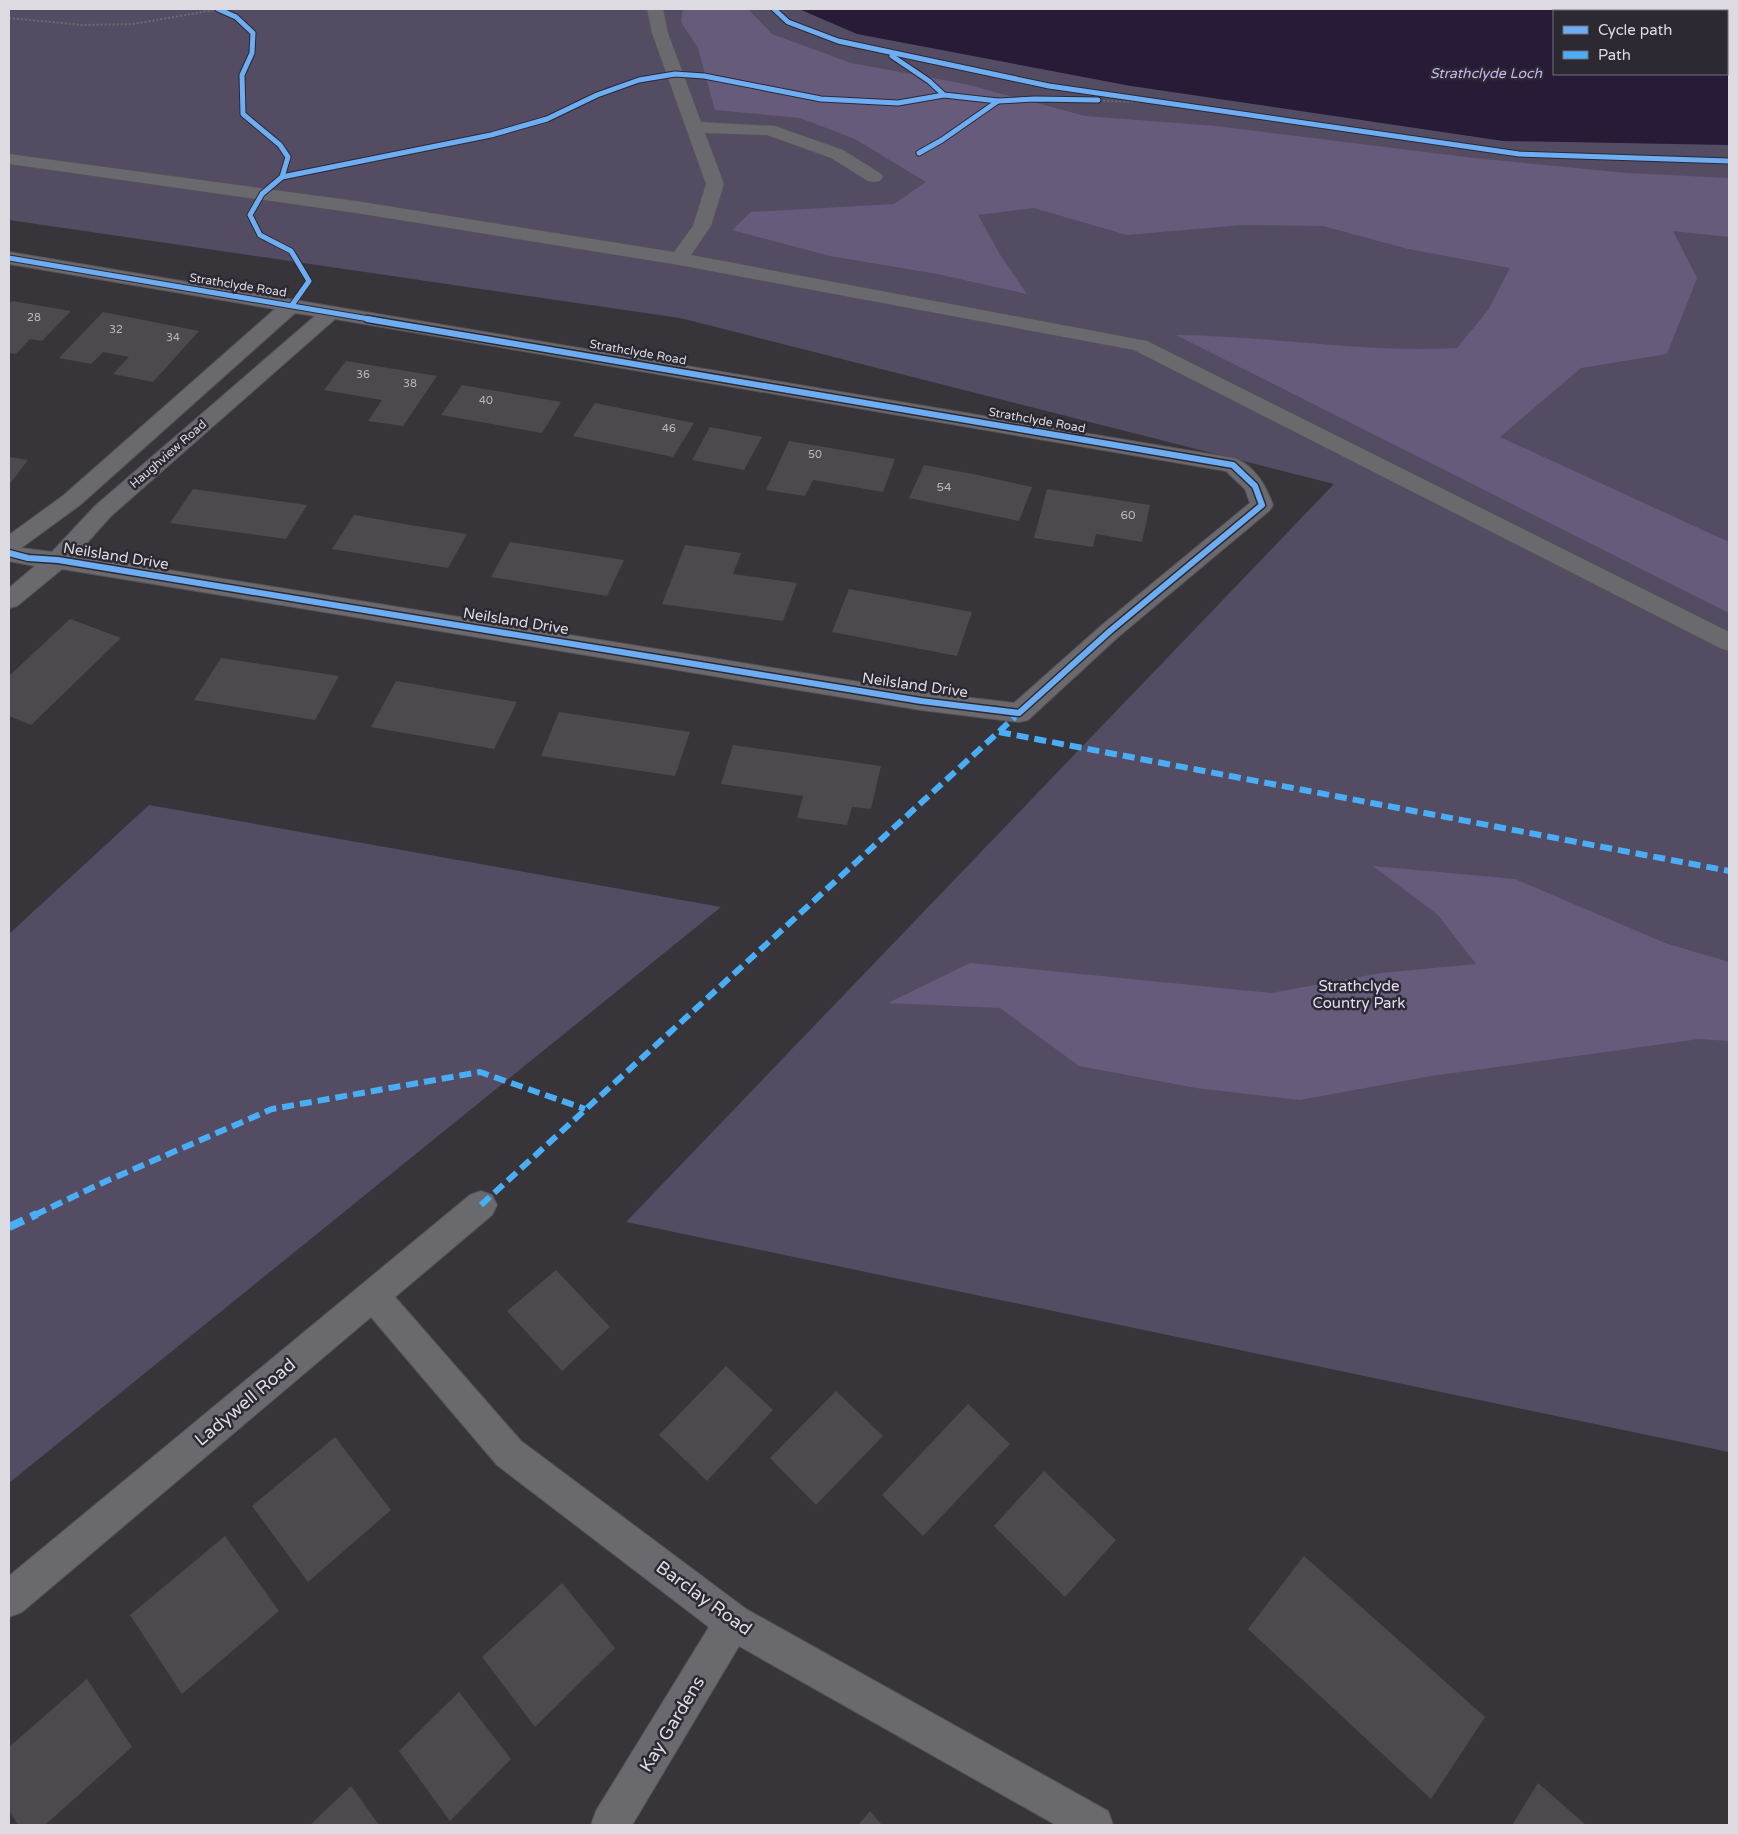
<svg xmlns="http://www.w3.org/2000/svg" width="1738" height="1834" font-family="'Varela Round',sans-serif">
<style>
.green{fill:#544c63;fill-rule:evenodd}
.forest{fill:#675b7c}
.water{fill:#271b38;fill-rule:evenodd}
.building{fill:#4c4a4e}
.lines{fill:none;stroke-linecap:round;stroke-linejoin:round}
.minor-casing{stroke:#555357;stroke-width:2}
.path{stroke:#6c6b6e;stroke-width:2;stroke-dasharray:2 2;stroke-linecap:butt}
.minor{fill:#6a696d;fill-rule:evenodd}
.quiet-far2{stroke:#49aef6;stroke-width:5;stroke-dasharray:10 5;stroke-linecap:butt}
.quiet-far1{stroke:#49aef6;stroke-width:6;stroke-dasharray:12 6;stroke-linecap:butt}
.quiet{stroke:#49aef6;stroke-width:8;stroke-dasharray:16 8;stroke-linecap:butt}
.cycleway-far1-casing{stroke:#2c2932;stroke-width:7}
.cycleway-casing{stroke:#2c2932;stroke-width:9}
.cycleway-far1{stroke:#6dadf4;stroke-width:5}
.cycleway{stroke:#6dadf4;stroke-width:6}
.labels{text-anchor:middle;stroke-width:5;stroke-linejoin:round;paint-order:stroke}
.far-number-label{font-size:11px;fill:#b9b7bc}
.far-street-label{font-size:12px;fill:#dddbe1;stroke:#2c2932}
.number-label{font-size:12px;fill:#b9b7bc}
.far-water-label{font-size:14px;font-style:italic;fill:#cab3f2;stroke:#2c2932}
.street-label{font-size:15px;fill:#dddbe1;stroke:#2c2932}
.park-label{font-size:15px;fill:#e4dbf5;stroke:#2c2932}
.near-street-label{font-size:18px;fill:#dddbe1;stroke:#2c2932}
</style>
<rect width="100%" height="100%" fill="#37353a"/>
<g class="green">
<path d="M9,9H1729V1452L626,1222L1334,484L680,318L9,220ZM1554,11H1727V74H1554Z"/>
<polygon points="149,805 721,907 9,1483 9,934"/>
</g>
<g class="forest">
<path d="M683,9H748L772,34L851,63L965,84L1085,116L1216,126L1474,158L1627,173L1729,178V237L1673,231L1697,278L1667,354L1581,368L1500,437L1729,542V613L1176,335C1270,336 1364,353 1457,348L1488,310L1510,268L1408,249L1323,226L1242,225L1127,235L1034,208L978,215L999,253L1027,294L937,274L830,256L732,230L751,212L894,204L926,182L855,139L800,118L715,110L698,48L681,22Z"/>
<polygon points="1373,866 1515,879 1665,943 1729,962 1729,1041 1699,1039 1431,1076 1300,1100 1196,1088 1079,1066 1000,1008 888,1003 970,963 1271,993 1381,973 1476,964 1438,915"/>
</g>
<path class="water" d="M799,9H1729V145L1503,141L1131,86L857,34ZM1554,11H1727V74H1554Z"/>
<g class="building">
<polygon points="12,301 71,311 42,341 30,339 16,354 9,353 9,304"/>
<polygon points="103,312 199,331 153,382 113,374 129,357 103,352 91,364 59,358"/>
<polygon points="346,361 437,376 403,426 368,421 382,400 324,390"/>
<polygon points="462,385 561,402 542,433 441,415"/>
<polygon points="595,403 694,423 673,457 573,436"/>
<polygon points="710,427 762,437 744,470 692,460"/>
<polygon points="789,441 895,459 883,492 813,480 805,496 766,490"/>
<polygon points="9,457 28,460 9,485"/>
<polygon points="924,465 978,475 1032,487 1019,521 909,498"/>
<polygon points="193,489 307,505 286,539 170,523"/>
<polygon points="1047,489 1150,505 1142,542 1096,534 1093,547 1034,538"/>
<polygon points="354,515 410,525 467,534 448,568 332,549"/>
<polygon points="510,542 624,560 607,596 491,577"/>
<polygon points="685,545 741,553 733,574 797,583 783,621 662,604"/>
<polygon points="849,589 972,612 957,656 832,632"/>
<polygon points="70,619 121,638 31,725 9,716 9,676"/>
<polygon points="221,658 339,676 315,720 194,700"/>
<polygon points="396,681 517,702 494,749 371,727"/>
<polygon points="559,712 690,732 675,776 541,756"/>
<polygon points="733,745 881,766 871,809 852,807 847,825 797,818 803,796 721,784"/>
<polygon points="556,1270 610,1327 562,1371 507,1311"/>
<polygon points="726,1366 773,1410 707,1481 659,1435"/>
<polygon points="836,1391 883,1436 816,1505 770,1458"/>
<polygon points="968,1404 1010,1444 923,1536 882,1495"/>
<polygon points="335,1437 391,1510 308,1582 252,1506"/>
<polygon points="1044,1471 1116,1540 1065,1597 994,1526"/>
<polygon points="225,1536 279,1611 182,1694 130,1615"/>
<polygon points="1304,1556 1485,1717 1431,1799 1248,1629"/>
<polygon points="562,1583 615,1648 535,1727 482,1657"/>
<polygon points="87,1679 132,1747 45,1825 18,1825 9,1810 9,1747"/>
<polygon points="459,1692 511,1759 450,1821 399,1751"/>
<polygon points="1538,1783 1586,1825 1512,1825"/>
<polygon points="351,1786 379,1825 310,1825"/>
<polygon points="870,1811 882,1825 858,1825"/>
</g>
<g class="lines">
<defs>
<g id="minor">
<polygon points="647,9 663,9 668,33 701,122 775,126 843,150 880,173 883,177 880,181 874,182 868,181 831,158 767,135 705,133 724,184 711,226 691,255 1147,341 1729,632 1729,651 1720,648 1134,350 679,265 356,213 9,164 9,154 356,201 674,252 693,226 706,184 652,33"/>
<path d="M9,252L1233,458C1254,464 1266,486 1273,505L1270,510L1118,637L1028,720L1019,722L921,710L62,569L17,606L9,608V588L35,566L9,561V535L64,495L275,309L9,264ZM295,313L315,316L95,506L52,552L21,548L80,505ZM335,319L1226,471L1245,489L1250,503L1102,625L1014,703L921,692L76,555L111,516Z"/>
<polygon points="481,1191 492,1195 497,1205 492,1215 395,1297 521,1441 746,1609 1108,1811 1113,1825 1056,1825 739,1646 632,1825 591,1825 596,1811 709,1627 497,1465 371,1317 22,1612 9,1617 9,1576 470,1195"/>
</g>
</defs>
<use href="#minor" class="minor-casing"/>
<g class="path">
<polyline points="218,9 236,17 253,33 252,53 242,75 243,114 280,145 288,157 286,164"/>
<polyline points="774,9 788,22 838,41 1049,86 1519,154 1729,161"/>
<polyline points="9,18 83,25 133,24 220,9"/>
<polyline points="888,53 929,81 944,95 998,100"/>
<polyline points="713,78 821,99 898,103 944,95"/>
<polyline points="919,153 942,140 998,101 1035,99 1140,102"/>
<polyline points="325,168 491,135 547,119 597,95 640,80"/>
<polyline points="255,226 260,235 291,251 304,274"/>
</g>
<use href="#minor" class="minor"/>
<polyline class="quiet-far2" points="1013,718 1019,713"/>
<g class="quiet-far1">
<polyline points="999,732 1729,871"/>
<polyline points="481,1205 1015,717"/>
<polyline points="35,1215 102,1183 272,1109 480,1072 585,1109"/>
</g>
<polyline class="quiet" points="9,1227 37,1214"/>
<defs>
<g id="cycleway-far1">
<polyline points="218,9 236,17 253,33 252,53 242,75 243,114 280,145 288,157 282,177"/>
<polyline points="774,9 788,22 838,41 1049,86 1519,154 1729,161"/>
<polyline points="892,56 929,81 944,95 998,101"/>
<polyline points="919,153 942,140 998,101 1035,99 1098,100"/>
<polyline points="9,258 375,320"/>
<polyline points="292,305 309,281 291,251 260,235 250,215 262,194 282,177 491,135 547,119 597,95 639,80 675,74 704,76 821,99 898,103 944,95"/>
</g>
<polyline id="cycleway" points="9,553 28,558 58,560 921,701 1019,713 1110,631 1262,505 1255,486 1233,465 367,319"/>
</defs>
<use href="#cycleway-far1" class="cycleway-far1-casing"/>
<use href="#cycleway" class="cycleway-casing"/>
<use href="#cycleway-far1" class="cycleway-far1"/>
<use href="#cycleway" class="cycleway"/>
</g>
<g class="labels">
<g class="far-number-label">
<text x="34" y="321">28</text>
<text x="116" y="333">32</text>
<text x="173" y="341">34</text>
<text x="363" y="378">36</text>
<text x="410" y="387">38</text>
<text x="486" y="404">40</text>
<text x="669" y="432">46</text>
<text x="815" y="458">50</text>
</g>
<g class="far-street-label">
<text transform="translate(238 285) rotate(9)" y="4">Strathclyde Road</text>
<text transform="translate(638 352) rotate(10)" y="4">Strathclyde Road</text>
<text transform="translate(1037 420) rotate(10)" y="4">Strathclyde Road</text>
<text transform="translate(168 454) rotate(-41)" y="4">Haughview Road</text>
</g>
<g class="number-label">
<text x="944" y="491">54</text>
<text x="1128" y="519">60</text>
</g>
<g class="far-water-label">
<text x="1486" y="78">Strathclyde Loch</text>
</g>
<g class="street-label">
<text transform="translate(116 556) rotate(9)" y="5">Neilsland Drive</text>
<text transform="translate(516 621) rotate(9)" y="5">Neilsland Drive</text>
<text transform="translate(915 685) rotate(8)" y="5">Neilsland Drive</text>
</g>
<g class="park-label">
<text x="1359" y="991">Strathclyde<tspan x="1359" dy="17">Country Park</tspan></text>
</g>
<g class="near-street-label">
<text transform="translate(245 1402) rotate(-40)" y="6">Ladywell Road</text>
<text transform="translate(704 1598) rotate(36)" y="6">Barclay Road</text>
<text transform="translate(672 1724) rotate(-59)" y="6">Kay Gardens</text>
</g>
</g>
<rect width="1738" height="1834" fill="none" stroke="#dddbe1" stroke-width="20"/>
<rect x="1553" y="10" width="175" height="65" fill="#2c2932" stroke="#737078"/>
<rect x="1563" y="26" width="25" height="8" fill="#6dadf4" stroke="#737078"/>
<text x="1598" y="35" font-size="15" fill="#dddbe1">Cycle path</text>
<rect x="1563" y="51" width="25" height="8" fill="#49aef6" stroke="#737078"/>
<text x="1598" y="60" font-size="15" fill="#dddbe1">Path</text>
</svg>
